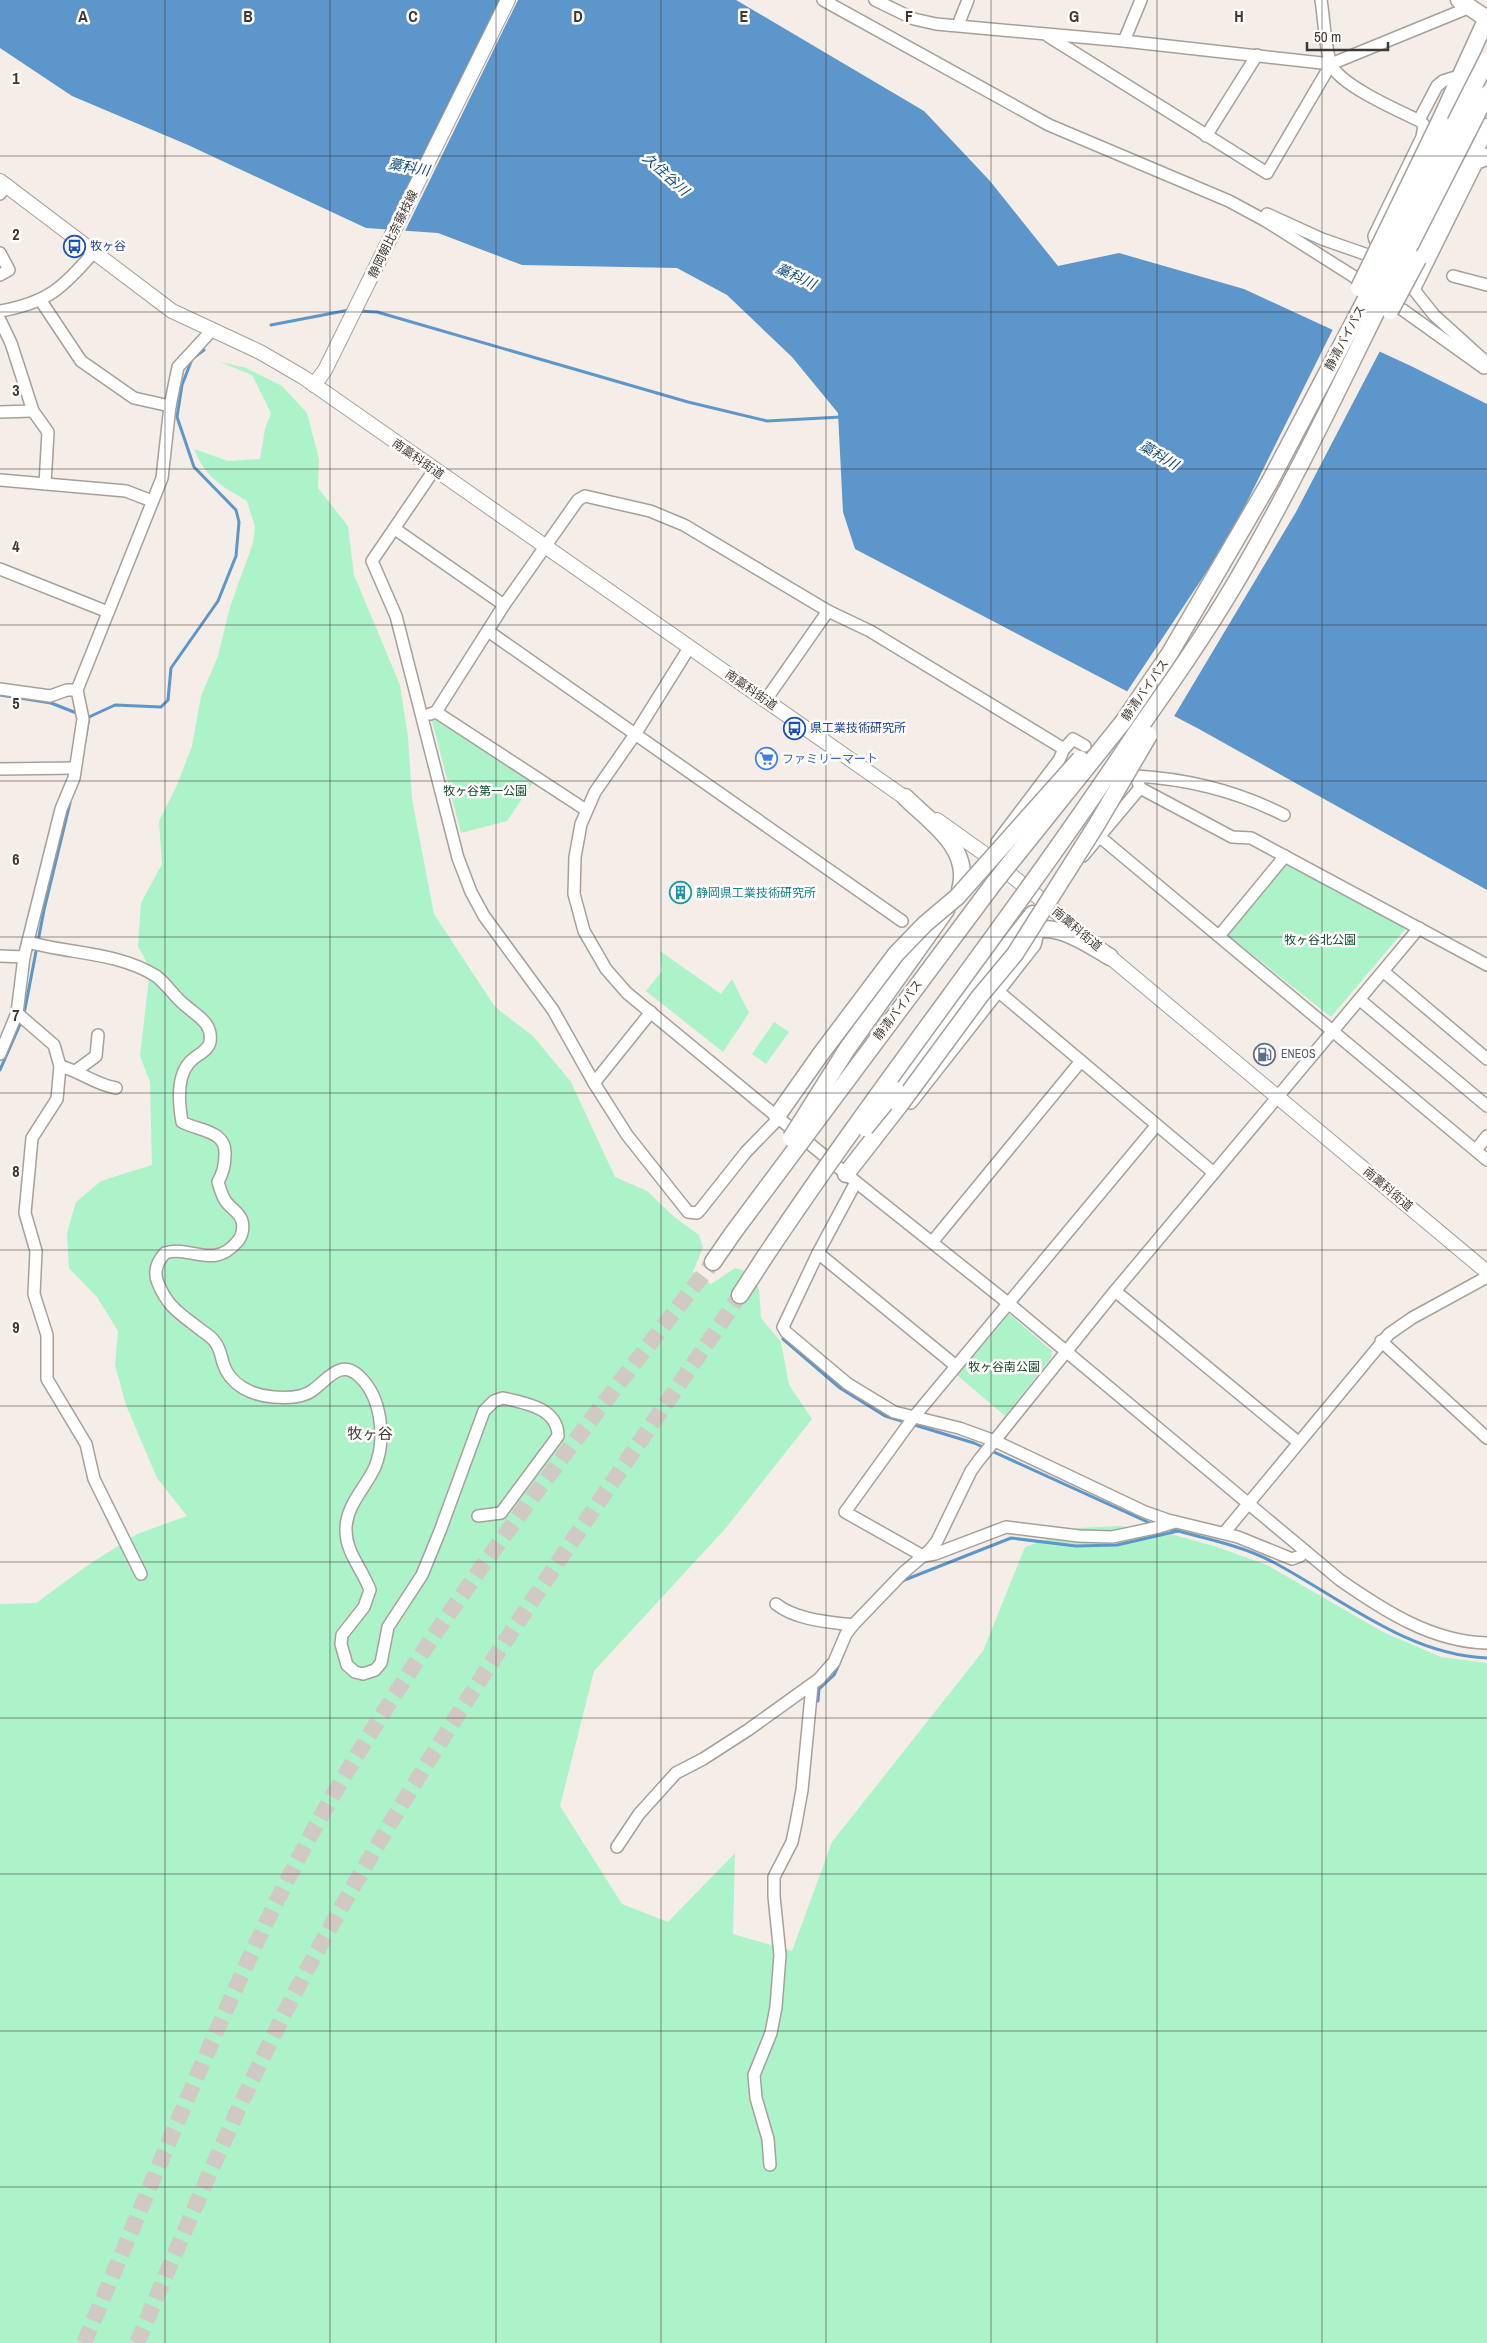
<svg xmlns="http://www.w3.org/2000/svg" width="1487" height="2343" font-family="'Archivo Narrow','Noto Sans JP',sans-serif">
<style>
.green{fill:#acf3ca}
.water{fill:#5d96ca}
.pier{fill:#f5ede7}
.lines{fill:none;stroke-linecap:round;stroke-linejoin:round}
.stream{stroke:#5d96ca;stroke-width:3}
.highway-tunnel{stroke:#d0c9c4;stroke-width:16;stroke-dasharray:16 8;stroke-linecap:butt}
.minor-casing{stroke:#a7a09a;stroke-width:14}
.major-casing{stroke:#a7a09a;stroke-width:16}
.highway-casing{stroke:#a7a09a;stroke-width:19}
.minor{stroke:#fff;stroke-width:11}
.major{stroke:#fff;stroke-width:14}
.highway{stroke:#fff;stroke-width:16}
.highway-bridge-casing{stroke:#a7a09a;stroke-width:19;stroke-linecap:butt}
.highway-bridge{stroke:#fff;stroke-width:16}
.grid{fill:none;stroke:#3c3936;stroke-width:1;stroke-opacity:0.55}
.labels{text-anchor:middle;stroke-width:5;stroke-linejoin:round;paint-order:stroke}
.street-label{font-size:12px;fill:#3c3936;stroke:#fffcf9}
.transit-label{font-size:12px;fill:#164399;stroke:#fffcf9;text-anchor:start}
.shop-label{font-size:12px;fill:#366cbe;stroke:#fffcf9;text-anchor:start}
.park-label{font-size:12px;fill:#0c492e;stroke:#fffcf9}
.culture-label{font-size:12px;fill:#0d838f;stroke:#fffcf9;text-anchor:start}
.service-label{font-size:12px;fill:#4e5e75;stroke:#fffcf9;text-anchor:start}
.water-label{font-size:14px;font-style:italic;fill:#084b7c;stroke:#fffcf9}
.quarter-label{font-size:15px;fill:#3c3936;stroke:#fffcf9}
.grid-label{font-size:16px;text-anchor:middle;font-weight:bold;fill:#3c3936;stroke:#fffcf9;stroke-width:5;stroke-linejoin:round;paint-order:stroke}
</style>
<rect width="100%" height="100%" fill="#f5ede7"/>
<g class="green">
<path d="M220,362L246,368L282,386L307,413L319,459L318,488L348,526L354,575L400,685L408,737L412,799L434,914L495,1007L533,1036L571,1082L615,1177L647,1191L673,1216L699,1235L703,1247L693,1272L711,1284L735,1268L752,1273L759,1290L761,1318L781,1342L789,1385L812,1419L725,1529L594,1671L560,1806L622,1904L668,1922L735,1853L733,1934L792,1951L832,1842L983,1651L1025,1547L1078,1528L1120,1526L1160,1531L1214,1546L1267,1565L1383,1632L1441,1657L1487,1663V2343H0V1604L36,1603L88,1565L137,1534L187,1516L157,1478L126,1405L115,1365L118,1331L97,1297L69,1268L67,1233L76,1202L101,1181L152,1165L150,1082L140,1056L150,969L138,946L141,903L162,864L159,821L177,785L192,746L201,696L218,656L230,607L253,543L255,527L247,501C220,485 206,478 194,449L228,461L260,459L265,429L271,413L252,375Z"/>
<polygon points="437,717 534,781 507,821 461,833 432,721"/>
<polygon points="1287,862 1407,927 1331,1017 1226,934"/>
<polygon points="660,951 721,994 732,979 749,1013 723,1052 646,991 662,971"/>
<polygon points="774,1022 789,1032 766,1064 752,1054"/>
<polygon points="1008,1313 1052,1351 1051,1358 1005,1416 957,1375"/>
</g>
<polygon class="water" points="0,0 736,0 924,111 990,181 1058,266 1119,253 1244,289 1411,366 1487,404 1487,890 1199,729 855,549 843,512 838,413 792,357 727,295 677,268 522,265 438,233 366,228 188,145 72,96 0,48"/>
<g class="pier">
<polygon points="502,0 518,0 404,233 388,232"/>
<polygon points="1334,327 1381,349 1296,512 1173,718 1126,693 1229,538"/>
</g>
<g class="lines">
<g class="stream">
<polyline points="358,311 377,312 688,402 767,421 841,417"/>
<polyline points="271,325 349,310"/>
<polyline points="0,695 51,703 79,714"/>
<polyline points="85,716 89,717 115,705 161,707 168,700 171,668 218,601 236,556 239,522 236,510 194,467 177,417 182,385 192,359 204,350"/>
<polyline points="78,781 89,717"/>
<polyline points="24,1014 44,910 70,803"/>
<polyline points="0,1070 22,1020"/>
<polyline points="783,1339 840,1388 885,1416 974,1443 1152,1524"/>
<path d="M1167,1528C1202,1538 1241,1545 1273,1562C1341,1598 1407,1655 1487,1658"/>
<polyline points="902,1581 1011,1538 1076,1546 1117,1545 1178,1531"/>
<polyline points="818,1701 819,1689 834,1675 840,1662"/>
</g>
<g class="highway-tunnel">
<path d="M84,2343C126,2244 167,2145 210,2046C247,1961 286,1877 332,1797C442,1607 579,1435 713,1262"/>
<path d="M137,2343C191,2216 244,2088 309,1966C435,1732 591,1515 740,1295"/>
</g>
<defs>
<g id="minor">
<polyline points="823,0 1049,125 1229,201 1266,221 1364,283"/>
<polyline points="875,0 914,19 936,24 1124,41 1331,64 1468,8"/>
<path d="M1321,0C1324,17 1325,52 1332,66C1342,86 1399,111 1420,121L1424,125L1422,137L1374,236L1375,240L1386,246"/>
<polyline points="958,25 968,0"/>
<polyline points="1048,36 1267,173 1331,64"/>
<polyline points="1124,41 1141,0"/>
<polyline points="1419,120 1437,86 1443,81 1459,76"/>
<polyline points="1206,136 1257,55"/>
<polyline points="0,194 6,186"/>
<polyline points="1267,214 1322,239 1368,255"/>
<polyline points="0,253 9,270 0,275"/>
<polyline points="1453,276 1487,285"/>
<polyline points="1411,286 1434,315 1487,363"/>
<polyline points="1414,290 1477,163 1483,161 1487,154"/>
<polyline points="41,301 81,361 134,398 170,406"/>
<polyline points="1403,310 1484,368"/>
<path d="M0,311C47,303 63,288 93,253"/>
<polyline points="0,320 11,343 33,411 48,432 45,484"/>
<polyline points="0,412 33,411"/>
<polyline points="434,470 372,561 396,616 458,858 471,892 484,916 553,1010 594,1083 627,1135 688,1212 697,1213 700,1210 746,1152 779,1118"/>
<polyline points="0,480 126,491 152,501"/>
<polyline points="395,529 504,605"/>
<polyline points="0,569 108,612"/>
<polyline points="488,631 902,921"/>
<path d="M689,648L636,733L595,792L581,824L575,857L574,894L584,931L606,969L627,993L856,1182L1008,1303L1340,1580C1383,1610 1432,1642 1487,1643"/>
<polyline points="0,689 50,696 67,690 77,690"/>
<polyline points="765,701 828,611 870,631 1064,749"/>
<polyline points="436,712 504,605 578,500 585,496 650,511 684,525 828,611"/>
<polyline points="430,714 436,712 586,810"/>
<polyline points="0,769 75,768"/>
<path d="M1284,815C1237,791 1188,779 1136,776L1140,788L1232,837L1251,838L1487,965"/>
<polyline points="1100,837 1487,1160"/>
<polyline points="997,842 1059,760 1064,749 1073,739 1085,746"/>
<polyline points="1083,856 1140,788"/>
<polyline points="1219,936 1285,856"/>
<path d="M28,942C70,954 118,952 156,976C167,984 175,998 186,1006C197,1016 213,1023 210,1042C208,1052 195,1055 189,1063C176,1078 179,1105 182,1122C198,1131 227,1130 225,1155C225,1166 223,1173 218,1182C220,1189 222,1197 227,1203C232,1209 240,1213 242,1221C244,1228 242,1237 237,1242C213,1270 192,1245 165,1253C157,1262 153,1272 158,1283C168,1308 181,1314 201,1330C205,1333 212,1337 215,1342C220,1348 221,1356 223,1363C230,1385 251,1395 273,1397C285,1398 303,1398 313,1390C328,1379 341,1358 360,1377C382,1398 386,1440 375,1467C366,1487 347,1504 346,1528C345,1552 362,1568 370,1590L364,1607L342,1635L341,1644L347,1665L355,1672L363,1674L375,1670L381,1663L388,1627L422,1575L440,1531L484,1411L494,1401L503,1398C525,1403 558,1408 558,1436L501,1513L478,1516"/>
<polyline points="0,956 24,957"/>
<polyline points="1384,972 1487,1059"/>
<polyline points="999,992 1214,1173"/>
<polyline points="1360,1000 1487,1106"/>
<polyline points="17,1013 54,1045 60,1066 57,1099 32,1138 25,1213 36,1251 34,1294 47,1335 47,1379 86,1444 94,1479 141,1574"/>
<polyline points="0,1054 17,1013 24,957 61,809 74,778 83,719 77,690 162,478 170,406 178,367 213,329"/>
<path d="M60,1066C82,1072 94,1084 116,1088"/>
<polyline points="77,1070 96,1056 98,1035"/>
<polyline points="594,1083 651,1012"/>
<polyline points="911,1103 1035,945 1039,929"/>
<polyline points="1156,1126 913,1418 845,1512 923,1556 935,1554 1006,1527 1079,1536 1112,1537 1159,1527 1175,1522"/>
<polyline points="1476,1150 1487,1136"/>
<polyline points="856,1182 818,1253 783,1327 786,1332 848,1384 894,1412 959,1428 995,1441 1145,1512 1168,1520 1238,1537 1292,1559 1300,1556 1305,1551"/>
<polyline points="933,1241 1081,1061"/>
<polyline points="818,1253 956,1366"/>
<polyline points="1115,1291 1298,1442"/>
<polyline points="1381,1341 1487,1438"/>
<polyline points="1224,1533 1389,1334 1412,1318 1487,1277"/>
<path d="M776,1604C796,1620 829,1622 853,1625"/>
<polyline points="617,1847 639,1814 676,1773 703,1759 748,1730 819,1679 834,1662 846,1634 853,1625 903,1573 930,1550 937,1541 971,1471 979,1460 1115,1291 1419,928"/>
<polyline points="770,2165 768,2139 756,2098 754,2075 771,2033 776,2007 780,1955 774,1896 774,1877 792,1842 796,1823 802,1790 812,1685"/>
</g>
<g id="major">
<polyline points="0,181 172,311 260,352 303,377 914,804"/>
<polyline points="314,385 325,370 508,0"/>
<polyline points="937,820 986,855 1043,901 1487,1272"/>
</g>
<g id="highway">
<polyline points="1459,0 1487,19"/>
<polyline points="1440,121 1487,18"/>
<polyline points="1418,259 1487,127"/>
<polyline points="1123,722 1170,653 1269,483 1368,295"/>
<path d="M1138,730C1171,683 1204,636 1233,587C1287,496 1333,400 1380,304"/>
<path d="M905,797C931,823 972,848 960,890"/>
<path d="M1020,935C1053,918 1082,941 1110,957"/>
<polyline points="847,1049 946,910"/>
<polyline points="896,1090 960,1006 1033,914"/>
<polyline points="777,1116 820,1055"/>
<polyline points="846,1174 899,1106"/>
<polyline points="713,1262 733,1233"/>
<polyline points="740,1295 764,1258"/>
</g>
</defs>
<use href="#minor" class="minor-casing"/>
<use href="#major" class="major-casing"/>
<use href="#highway" class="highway-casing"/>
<use href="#minor" class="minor"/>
<use href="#major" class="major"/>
<use href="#highway" class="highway"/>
<defs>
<g id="highway-bridge">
<polyline points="1359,288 1440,121"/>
<polyline points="1368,295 1487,60"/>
<polyline points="1380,304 1487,94"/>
<polyline points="1390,311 1418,259"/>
<polyline points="820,1055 896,954 925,924 957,897 1080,759"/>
<polyline points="899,1106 980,996 1015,954 1097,824 1149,735"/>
<polyline points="865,1128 896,1090"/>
<polyline points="791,1138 847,1049"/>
<polyline points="733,1233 994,883 1123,722"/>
<path d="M764,1258C884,1078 1019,910 1138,730"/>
</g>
</defs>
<use href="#highway-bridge" class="highway-bridge-casing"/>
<use href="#highway-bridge" class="highway-bridge"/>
</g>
<path class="grid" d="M165,0V2343M330,0V2343M496,0V2343M661,0V2343M826,0V2343M991,0V2343M1157,0V2343M1322,0V2343M0,156H1487M0,312H1487M0,469H1487M0,625H1487M0,781H1487M0,937H1487M0,1093H1487M0,1250H1487M0,1406H1487M0,1562H1487M0,1718H1487M0,1874H1487M0,2031H1487M0,2187H1487"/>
<defs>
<symbol id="bus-ring" viewBox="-11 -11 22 22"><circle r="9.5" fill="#fffcf9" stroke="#1a4fb4" stroke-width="1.5"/><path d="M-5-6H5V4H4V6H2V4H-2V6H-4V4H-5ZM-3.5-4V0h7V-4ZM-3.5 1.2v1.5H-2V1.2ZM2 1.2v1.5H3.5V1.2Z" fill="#1a4fb4"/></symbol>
<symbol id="supermarket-ring" viewBox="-11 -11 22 22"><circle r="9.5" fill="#fffcf9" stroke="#3f7fe0" stroke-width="1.5"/><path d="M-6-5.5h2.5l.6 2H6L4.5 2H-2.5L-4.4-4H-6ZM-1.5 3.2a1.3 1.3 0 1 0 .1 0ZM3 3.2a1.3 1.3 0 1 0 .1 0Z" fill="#3f7fe0"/></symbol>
<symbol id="building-ring" viewBox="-11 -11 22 22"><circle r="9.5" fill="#fffcf9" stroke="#0f9aa8" stroke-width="1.5"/><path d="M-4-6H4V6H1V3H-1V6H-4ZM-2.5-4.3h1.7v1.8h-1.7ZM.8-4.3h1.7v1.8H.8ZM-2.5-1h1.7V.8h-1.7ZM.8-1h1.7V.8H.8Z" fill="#0f9aa8"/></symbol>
<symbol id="fuel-ring" viewBox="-11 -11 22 22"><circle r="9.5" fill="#fffcf9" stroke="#5c6f8a" stroke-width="1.5"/><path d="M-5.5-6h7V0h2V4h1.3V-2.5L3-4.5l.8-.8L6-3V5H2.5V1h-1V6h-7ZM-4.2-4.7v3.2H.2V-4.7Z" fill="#5c6f8a"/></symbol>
</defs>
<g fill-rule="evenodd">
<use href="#bus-ring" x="62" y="234" width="25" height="25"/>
<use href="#bus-ring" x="782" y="716" width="25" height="25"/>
<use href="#supermarket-ring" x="754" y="746" width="25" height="25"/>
<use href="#building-ring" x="668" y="880" width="25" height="25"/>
<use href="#fuel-ring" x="1252" y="1042" width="25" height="25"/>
</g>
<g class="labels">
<g class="street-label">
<text transform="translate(393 234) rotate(-64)" y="4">静岡朝比奈藤枝線</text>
<text transform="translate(1345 338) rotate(-62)" y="4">静清バイパス</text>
<text transform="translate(418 459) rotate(35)" y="4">南藁科街道</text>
<text transform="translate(751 690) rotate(35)" y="4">南藁科街道</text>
<text transform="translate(1145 690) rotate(-55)" y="4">静清バイパス</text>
<text transform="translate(1077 929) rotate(40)" y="4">南藁科街道</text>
<text transform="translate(898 1010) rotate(-53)" y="4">静清バイパス</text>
<text transform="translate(1388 1189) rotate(40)" y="4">南藁科街道</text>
</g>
<g class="transit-label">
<text x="90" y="250">牧ヶ谷</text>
<text x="810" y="732">県工業技術研究所</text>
</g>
<g class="shop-label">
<text x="782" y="763">ファミリーマート</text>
</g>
<g class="park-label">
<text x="485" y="795">牧ヶ谷第一公園</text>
<text x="1320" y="944">牧ヶ谷北公園</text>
<text x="1004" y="1371">牧ヶ谷南公園</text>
</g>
<g class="culture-label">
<text x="696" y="897">静岡県工業技術研究所</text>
</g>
<g class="service-label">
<text x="1281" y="1058">ENEOS</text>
</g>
<g class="water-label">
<text transform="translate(409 167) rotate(10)" y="5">藁科川</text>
<text transform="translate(666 174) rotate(42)" y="5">久住谷川</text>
<text transform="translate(796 276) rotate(25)" y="5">藁科川</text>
<text transform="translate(1159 455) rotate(31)" y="5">藁科川</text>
</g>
<g class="quarter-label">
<text x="370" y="1439">牧ヶ谷</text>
</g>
</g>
<g class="grid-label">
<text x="83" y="22">A</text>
<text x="248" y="22">B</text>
<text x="413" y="22">C</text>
<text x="578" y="22">D</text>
<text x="744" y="22">E</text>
<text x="909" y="22">F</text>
<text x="1074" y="22">G</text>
<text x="1239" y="22">H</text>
<text x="16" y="84">1</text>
<text x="16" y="240">2</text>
<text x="16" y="396">3</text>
<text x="16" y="552">4</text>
<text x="16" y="709">5</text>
<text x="16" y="865">6</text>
<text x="16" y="1021">7</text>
<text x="16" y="1177">8</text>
<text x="16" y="1333">9</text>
</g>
<path d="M1307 42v8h81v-8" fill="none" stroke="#3c3936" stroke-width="2.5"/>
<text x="1314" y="42" font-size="15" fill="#3c3936" stroke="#fffcf9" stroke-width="4" paint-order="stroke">50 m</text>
</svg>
